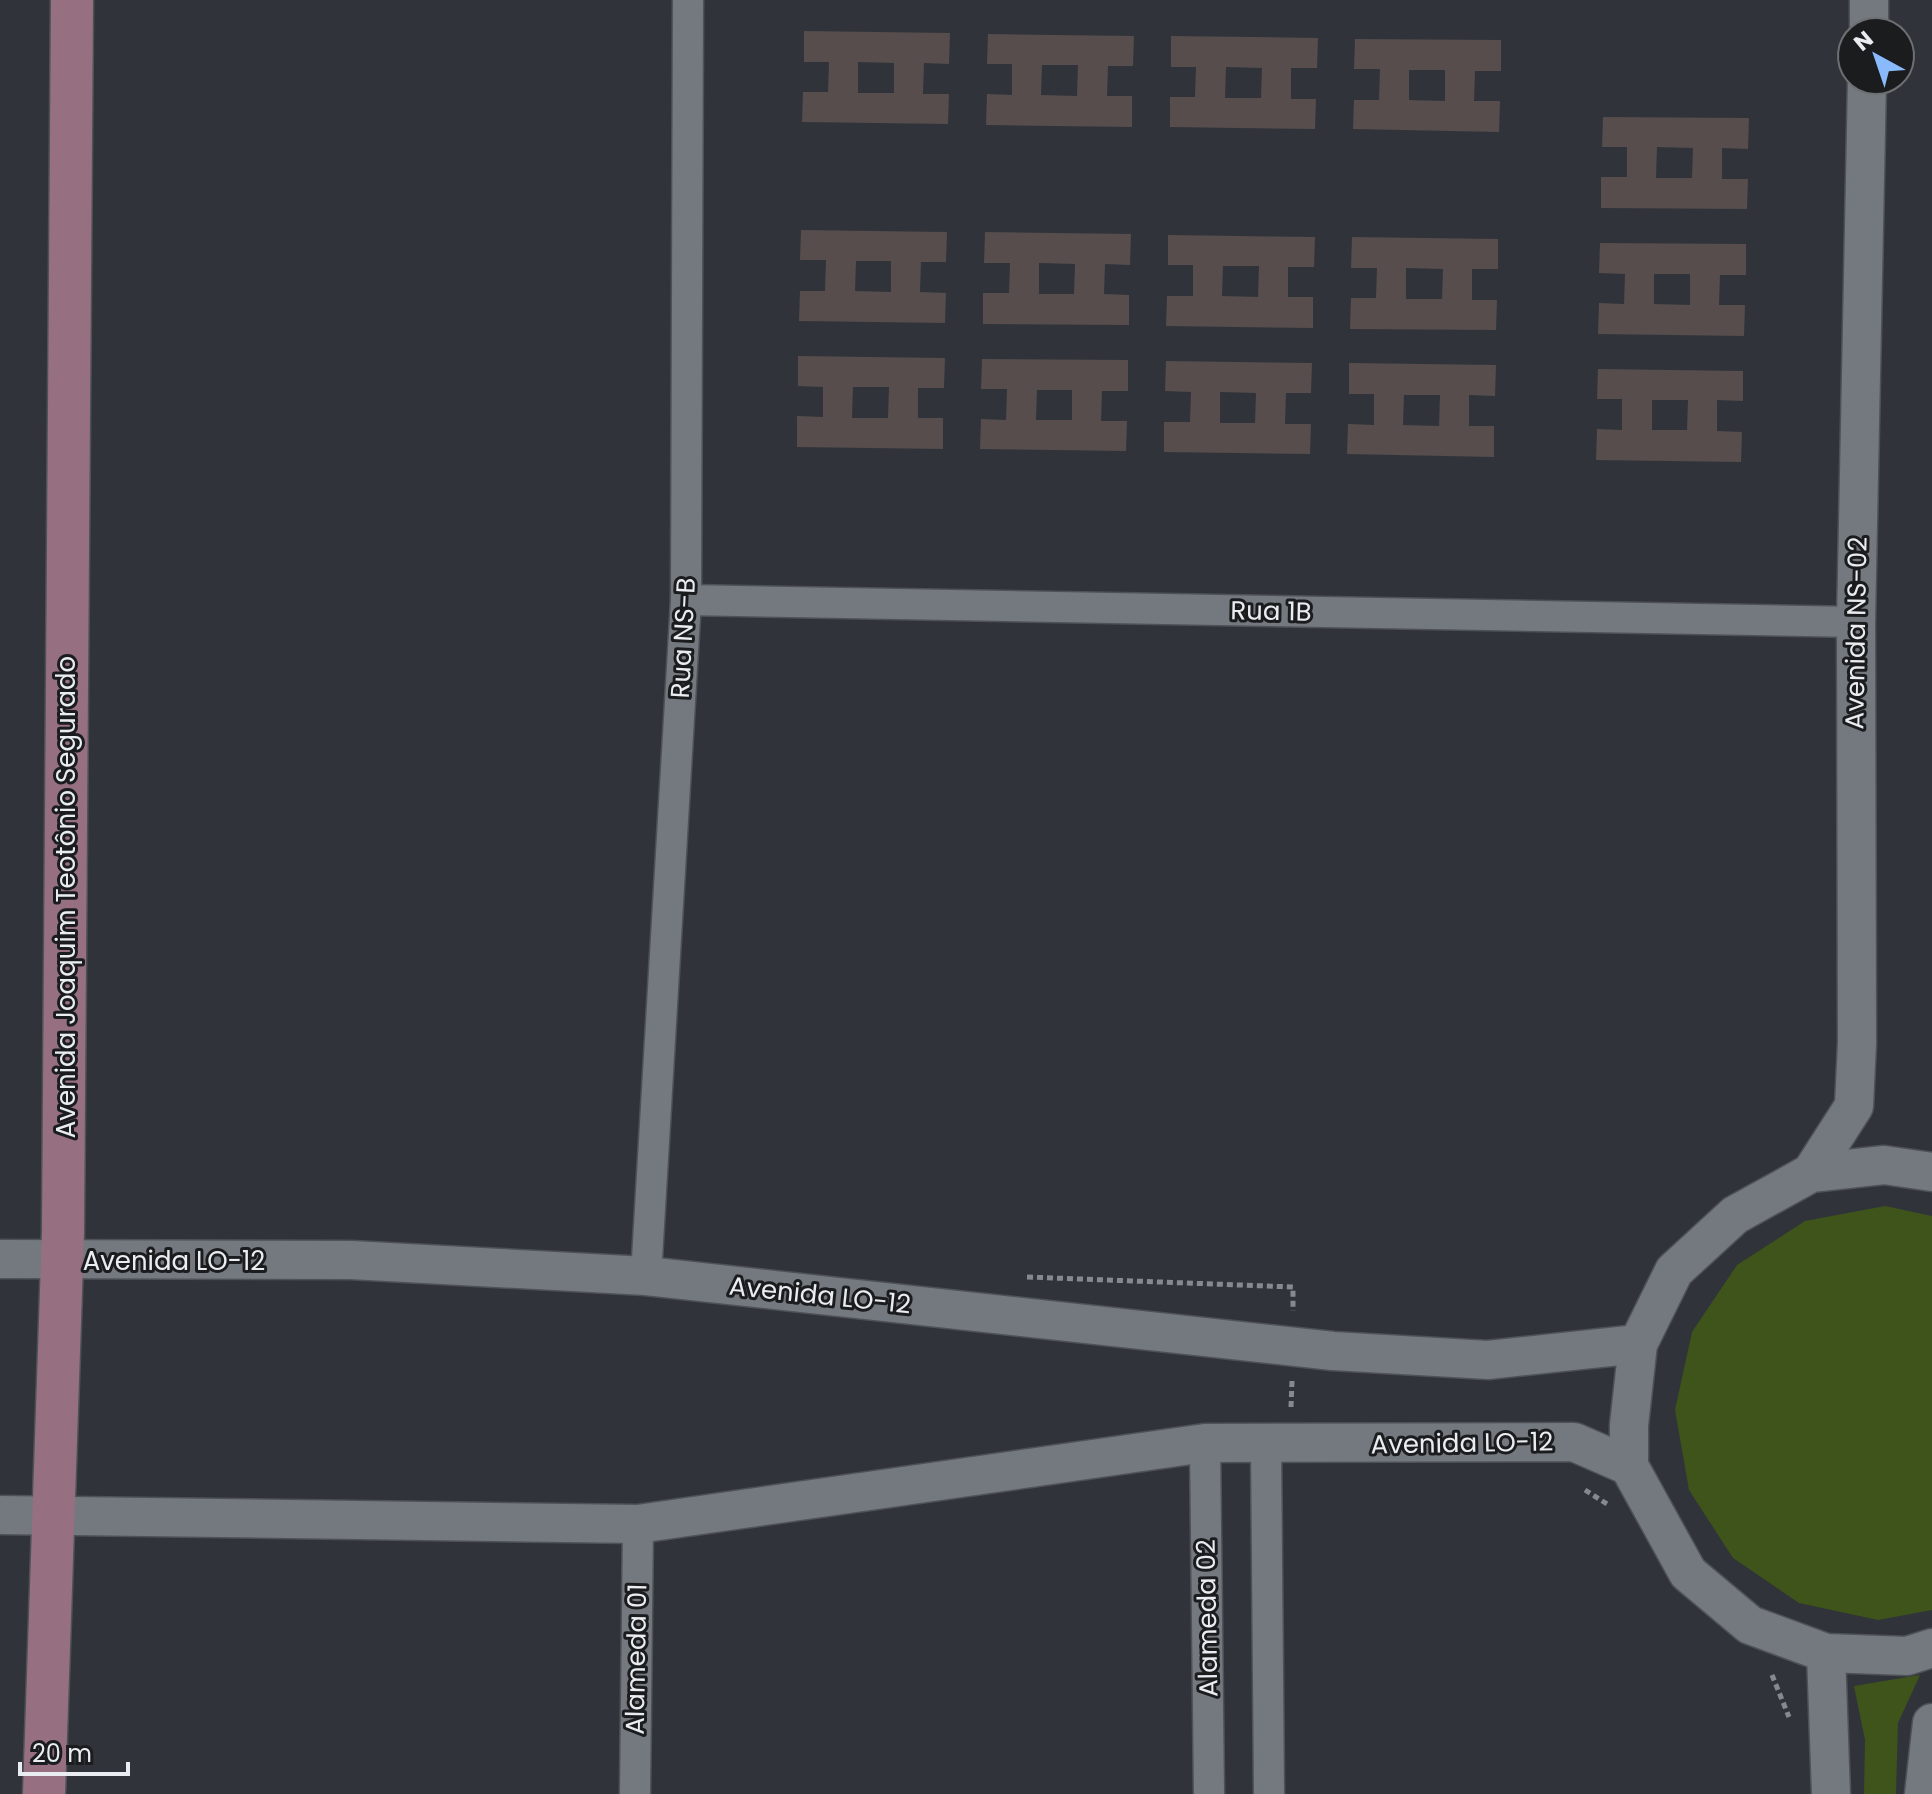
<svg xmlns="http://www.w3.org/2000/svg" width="1932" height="1794" font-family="Poppins,sans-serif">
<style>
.green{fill:#3e541a}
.building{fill:#564d4c;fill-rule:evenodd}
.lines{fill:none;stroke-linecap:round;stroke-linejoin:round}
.minor-casing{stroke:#4e5257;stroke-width:33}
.tertiary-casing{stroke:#4e5257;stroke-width:41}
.secondary-casing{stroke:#4e5257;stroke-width:45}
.path{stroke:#868a8f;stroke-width:5;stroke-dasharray:6 4;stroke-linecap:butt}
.minor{stroke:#74787f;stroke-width:30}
.tertiary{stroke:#74787f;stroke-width:38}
.secondary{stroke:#967080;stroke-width:42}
.labels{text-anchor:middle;stroke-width:6;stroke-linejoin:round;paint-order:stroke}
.street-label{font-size:26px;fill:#e9ecf0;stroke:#1a1c1e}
</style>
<rect width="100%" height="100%" fill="#30343a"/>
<g class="green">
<polygon points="1885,1206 1932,1216 1932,1610 1878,1620 1799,1603 1733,1558 1689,1490 1675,1410 1692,1332 1737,1265 1805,1221"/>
<polygon points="1920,1675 1898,1723 1896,1794 1864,1794 1865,1740 1854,1686"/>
</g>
<g class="building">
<path d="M804,31L950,33L949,64L924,63L923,94H949L948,124L802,122L803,92H828L829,62H804ZM858,62L894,63V93H858Z"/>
<path d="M988,34L1134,36L1133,66H1108L1107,96H1132V127L986,125L987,94L1012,95V64H987ZM1042,65H1078L1077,96L1041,95Z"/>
<path d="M1171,36L1318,38L1317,68H1291V99H1316L1315,129L1170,127V97H1195L1196,67H1171ZM1226,67L1262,68L1261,98H1225Z"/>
<path d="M1355,39L1501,40V71H1475L1474,101H1500L1499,132L1353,129L1354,100H1379L1380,69H1354ZM1409,70H1445V101L1409,100Z"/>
<path d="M1603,117L1749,118L1748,149L1722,148V179H1748L1747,209L1601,208V177H1627V147H1602ZM1657,147L1693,148L1692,178H1656Z"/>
<path d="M801,230L947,232L946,262H921L920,292L946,293L945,323L799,321L800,291H825L826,260H800ZM856,261H891V292L855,291Z"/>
<path d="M985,232L1131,234L1130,265L1105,264L1104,294L1129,295V325L983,324V293H1009L1010,263H984ZM1039,263L1075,264L1074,294H1039Z"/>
<path d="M1168,235L1315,237L1314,267H1288V297H1313V328L1166,326L1167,296H1193V265H1168ZM1223,266H1259L1258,297L1222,296Z"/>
<path d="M1352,237L1498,239V269H1472V300H1497L1496,330L1350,329L1351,298H1376L1377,268H1351ZM1406,268L1443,269L1442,299H1406Z"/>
<path d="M1600,243L1746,244V275H1720L1719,305H1745L1744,336L1598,334L1599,303L1624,304L1625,274L1599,273ZM1654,274H1690V305L1654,304Z"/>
<path d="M798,356L945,358L944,388H918V418H943V449L797,447V416L823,417V387L798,386ZM853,387H889L888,418H852Z"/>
<path d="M982,359L1128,360V391H1102L1101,421H1127L1126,451L980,449L981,419L1006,420L1007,389H981ZM1037,390H1072V420H1036Z"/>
<path d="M1166,361L1312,363L1311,393H1286L1285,424H1311L1310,454L1164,452V422H1190L1191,392L1165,391ZM1220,392L1256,393L1255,423H1220Z"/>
<path d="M1349,363L1496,365L1495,396L1469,395V426H1494V457L1347,454L1348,424L1374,425V394H1349ZM1404,395H1440L1439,426L1403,425Z"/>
<path d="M1598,369L1743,371V401L1717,400V431L1742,432L1741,462L1596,460L1597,429L1622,430V399H1597ZM1652,400H1688L1687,430H1652Z"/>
</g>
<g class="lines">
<defs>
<g id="minor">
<polyline points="686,600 1856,622"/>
<polyline points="646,1276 686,600 688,0"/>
<polyline points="1205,1443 1209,1794"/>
<polyline points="1266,1443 1269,1794"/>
<polyline points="635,1794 638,1524"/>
</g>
<g id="tertiary">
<polyline points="1869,32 1869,0"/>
<polyline points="1932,1172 1884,1165 1811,1173 1735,1215 1674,1271 1638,1344 1629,1425 1629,1466 1688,1573 1750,1625 1826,1653 1907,1656 1932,1648"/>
<polyline points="1811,1173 1854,1106 1857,1043 1856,622 1867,80"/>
<polyline points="0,1259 351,1260 646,1276 1333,1351 1488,1360 1638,1344"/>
<polyline points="0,1515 638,1524 1205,1443 1574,1442 1629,1466"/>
<polyline points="1826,1653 1831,1794"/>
<polyline points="1924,1794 1932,1723"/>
</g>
<polyline id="secondary" points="44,1794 63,1232 72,0"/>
</defs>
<use href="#minor" class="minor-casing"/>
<use href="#tertiary" class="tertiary-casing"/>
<use href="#secondary" class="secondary-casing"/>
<g class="path">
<polyline points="1027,1277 1293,1287 1293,1311"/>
<polyline points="1291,1407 1292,1381"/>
<polyline points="1585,1490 1607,1504"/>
<polyline points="1772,1675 1789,1717"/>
</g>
<use href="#minor" class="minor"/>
<use href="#tertiary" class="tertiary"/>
<use href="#secondary" class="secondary"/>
</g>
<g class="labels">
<g class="street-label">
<text transform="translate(1271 611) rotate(1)" y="9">Rua 1B</text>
<text transform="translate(1856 633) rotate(-89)" y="9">Avenida NS-02</text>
<text transform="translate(683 638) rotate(-87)" y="9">Rua NS-B</text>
<text transform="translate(66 897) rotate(-90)" y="9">Avenida Joaquim Teotônio Segurado</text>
<text x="174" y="1270">Avenida LO-12</text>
<text transform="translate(820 1295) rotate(6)" y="9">Avenida LO-12</text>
<text transform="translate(1462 1443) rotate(-1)" y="9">Avenida LO-12</text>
<text transform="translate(1207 1618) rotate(-91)" y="9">Alameda 02</text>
<text transform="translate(636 1659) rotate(-89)" y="9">Alameda 01</text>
</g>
</g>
<g transform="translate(1876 56) rotate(320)"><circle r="38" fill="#1a1c1e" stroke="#6d6f72" stroke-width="2"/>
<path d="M0-6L14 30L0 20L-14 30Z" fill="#88bafc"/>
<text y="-12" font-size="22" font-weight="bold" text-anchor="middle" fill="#e9ecf0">N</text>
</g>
<path d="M20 1762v12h108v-12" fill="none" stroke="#e9ecf0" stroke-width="4"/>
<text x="32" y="1762" font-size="24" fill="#e9ecf0" stroke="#1a1c1e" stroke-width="6" paint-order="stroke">20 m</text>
</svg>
